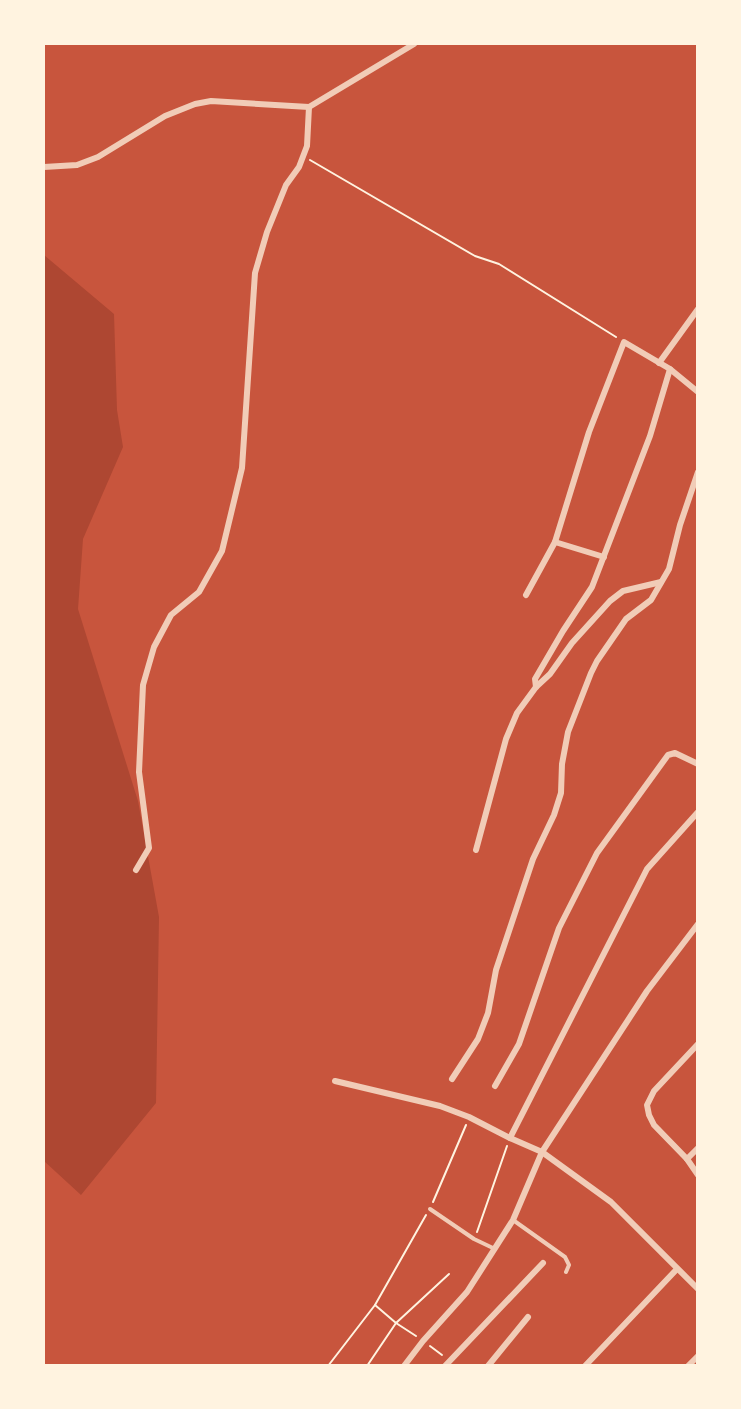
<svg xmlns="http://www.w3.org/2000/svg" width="741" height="1409" font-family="'Roboto Serif',serif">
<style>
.green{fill:#ae4732}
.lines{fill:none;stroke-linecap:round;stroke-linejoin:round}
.path{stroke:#fff3e0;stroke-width:2}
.service{stroke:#f1ccb7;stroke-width:4}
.minor{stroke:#f1ccb7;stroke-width:6}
</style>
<rect width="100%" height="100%" fill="#c8553d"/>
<polygon class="green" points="44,255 114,314 117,410 123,447 83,539 78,609 138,801 159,917 156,1103 81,1195 44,1161"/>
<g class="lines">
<g class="path">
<polyline points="310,160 475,256 499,264 616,337"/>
<polyline points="433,1202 466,1125"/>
<polyline points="477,1232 507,1146"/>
<polyline points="375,1305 396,1323 416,1336"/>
<polyline points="430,1346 442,1355"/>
<polyline points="328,1366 375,1305 426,1215"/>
<polyline points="367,1366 396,1323 449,1274"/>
</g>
<g class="service">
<polyline points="430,1209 474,1239 495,1249"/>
<polyline points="513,1220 565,1257 569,1265 566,1272"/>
</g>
<g class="minor">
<polyline points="44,167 77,165 98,157 165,116 195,104 211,101 309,107"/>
<polyline points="659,363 698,309"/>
<polyline points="555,542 604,557"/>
<polyline points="526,595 555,542 589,432 624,342 670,369 698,392"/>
<polyline points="536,687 535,679 563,631 592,587 650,436 670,369"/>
<polyline points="476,850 506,739 517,713 536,687 550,674 572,643 610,601 623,591 661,582"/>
<polyline points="136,870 149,848 139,772 143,685 154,647 171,615 199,592 222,551 242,468 255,273 267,232 286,185 299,167 307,146 309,107 414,44"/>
<polyline points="698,1044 654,1091 647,1105 649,1115 654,1125 687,1159 698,1175"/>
<polyline points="452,1079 478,1039 488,1013 496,970 533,859 554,815 561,793 562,764 568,732 591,673 597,661 626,619 651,600 669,569 680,525 698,472"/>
<polyline points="335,1081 440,1106 469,1117 510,1138 542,1152 611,1202 698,1289"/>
<polyline points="495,1086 519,1044 559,928 597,853 668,755 675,753 698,764"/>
<polyline points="510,1138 647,869 698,812"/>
<polyline points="687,1159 698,1148"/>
<polyline points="404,1366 423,1341 467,1292 513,1220 542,1152 647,991 698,924"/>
<polyline points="445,1366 543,1263"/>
<polyline points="488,1366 528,1317"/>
<polyline points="585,1366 677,1269"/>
<polyline points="688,1366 698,1356"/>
</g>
</g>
<rect width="741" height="1409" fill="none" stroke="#fff3e0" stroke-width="90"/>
</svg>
